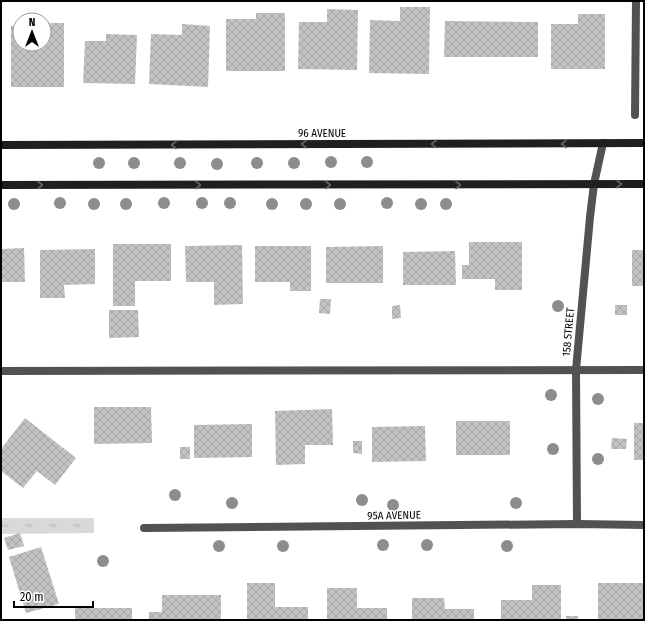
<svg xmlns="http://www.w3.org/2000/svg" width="645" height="621" font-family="'Fira Sans Condensed',sans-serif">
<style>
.grass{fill:url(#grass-tufts)}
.building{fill:url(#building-cross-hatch)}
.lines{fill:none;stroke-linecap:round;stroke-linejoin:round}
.lane{stroke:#525252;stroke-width:8}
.street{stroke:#525252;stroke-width:8}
.secondary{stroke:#1f1f1f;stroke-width:8}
.tree{fill:#8d8d8d}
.oneway{stroke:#626262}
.labels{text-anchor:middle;stroke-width:3;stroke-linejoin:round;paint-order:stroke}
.street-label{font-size:11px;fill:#000;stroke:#fff}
</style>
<defs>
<pattern id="grass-tufts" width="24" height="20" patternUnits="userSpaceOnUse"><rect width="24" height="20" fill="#d9d9d9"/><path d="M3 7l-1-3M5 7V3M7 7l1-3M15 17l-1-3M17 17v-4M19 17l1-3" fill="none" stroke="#b8b8b8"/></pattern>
<pattern id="building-cross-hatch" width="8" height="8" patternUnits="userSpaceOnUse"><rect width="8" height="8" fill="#c2c2c2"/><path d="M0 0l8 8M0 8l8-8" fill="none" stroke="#a5a5a5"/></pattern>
</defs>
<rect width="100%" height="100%" fill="#fff"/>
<polygon class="grass" points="1,518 94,518 94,533 1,534"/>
<g class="building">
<polygon points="400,7 430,7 429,74 369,73 370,20 400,21"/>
<polygon points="327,9 358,10 357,70 298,69 299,22 327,22"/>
<polygon points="256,13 285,13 285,71 226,71 226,19 256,19"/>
<polygon points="578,14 605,14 605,69 551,69 551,24 578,24"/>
<polygon points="445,21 538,22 538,57 444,57"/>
<polygon points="44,23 64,23 64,87 11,87 11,26 20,26 20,44 44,44"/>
<polygon points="182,24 210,26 208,87 149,84 151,34 182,35"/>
<polygon points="106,34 137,35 135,84 83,83 85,41 106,41"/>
<polygon points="469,242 522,242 522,290 495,290 495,279 462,279 462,265 469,265"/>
<polygon points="113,244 171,244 171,281 135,281 135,306 113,306"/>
<polygon points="242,245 243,304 214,305 214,282 186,282 185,246"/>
<polygon points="255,246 311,246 311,291 290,291 290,282 255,282"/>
<polygon points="383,246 383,283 326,283 326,247"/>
<polygon points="24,248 25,282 1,282 1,249"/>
<polygon points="95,249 95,284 64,285 65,298 40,298 40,250"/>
<rect x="632" y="250" width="12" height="36"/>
<polygon points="455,251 456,285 403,285 403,252"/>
<polygon points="320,299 331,299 330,314 319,313"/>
<polygon points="400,305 401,318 392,319 392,306"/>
<rect x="615" y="305" width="12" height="10"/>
<polygon points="109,310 138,310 139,337 109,338"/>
<polygon points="94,407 151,407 152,443 94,444"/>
<polygon points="332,409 333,445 305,445 305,464 276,465 275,411"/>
<polygon points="25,418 76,458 55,485 37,471 23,488 1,471 1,449"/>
<rect x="456" y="421" width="54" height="34"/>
<rect x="634" y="423" width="10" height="37"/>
<polygon points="252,424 252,457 194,458 194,425"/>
<polygon points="425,426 426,461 372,462 372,427"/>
<polygon points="612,438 627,439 626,449 611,449"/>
<polygon points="353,441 362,441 362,454 353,453"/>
<rect x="180" y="447" width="10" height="12"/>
<polygon points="20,533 24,546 8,550 4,538"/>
<polygon points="41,547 59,604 26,613 9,557"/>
<polygon points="247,583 275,583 275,607 308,607 308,620 247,620"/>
<rect x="598" y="583" width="46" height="36"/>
<polygon points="532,585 561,585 561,620 501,620 501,600 532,600"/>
<polygon points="327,588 357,588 357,608 387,608 387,620 327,620"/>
<polygon points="162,595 221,595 221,620 149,620 149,612 162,612"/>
<polygon points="412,598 444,598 445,609 474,609 474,620 412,620"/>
<rect x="75" y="608" width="57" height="12"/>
<rect x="566" y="616" width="12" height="4"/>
</g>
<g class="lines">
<g class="lane">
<polyline points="635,115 636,1"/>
<polyline points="1,371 644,370"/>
</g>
<g class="street">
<polyline points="577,524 576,370 590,217 594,184 603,143"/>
<polyline points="144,528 577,524 644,525"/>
</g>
<g class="secondary">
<polyline points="1,145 644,143"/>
<polyline points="1,185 644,184"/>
</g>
</g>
<g class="tree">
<circle cx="331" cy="162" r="6"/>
<circle cx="367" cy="162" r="6"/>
<circle cx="99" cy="163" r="6"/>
<circle cx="134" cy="163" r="6"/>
<circle cx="180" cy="163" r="6"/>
<circle cx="257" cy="163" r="6"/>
<circle cx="294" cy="163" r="6"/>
<circle cx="217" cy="164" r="6"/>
<circle cx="60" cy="203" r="6"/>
<circle cx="164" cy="203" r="6"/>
<circle cx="202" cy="203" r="6"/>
<circle cx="230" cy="203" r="6"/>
<circle cx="387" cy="203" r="6"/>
<circle cx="14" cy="204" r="6"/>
<circle cx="94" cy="204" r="6"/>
<circle cx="126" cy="204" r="6"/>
<circle cx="272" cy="204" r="6"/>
<circle cx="306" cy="204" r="6"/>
<circle cx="340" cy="204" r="6"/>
<circle cx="421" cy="204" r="6"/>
<circle cx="446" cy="204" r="6"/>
<circle cx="558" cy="306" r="6"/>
<circle cx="551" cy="395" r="6"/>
<circle cx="598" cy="399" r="6"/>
<circle cx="553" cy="449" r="6"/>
<circle cx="598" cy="459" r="6"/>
<circle cx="175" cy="495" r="6"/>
<circle cx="362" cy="500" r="6"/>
<circle cx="232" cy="503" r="6"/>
<circle cx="516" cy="503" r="6"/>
<circle cx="393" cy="505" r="6"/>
<circle cx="383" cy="545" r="6"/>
<circle cx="427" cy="545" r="6"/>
<circle cx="219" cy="546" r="6"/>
<circle cx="283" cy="546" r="6"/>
<circle cx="507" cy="546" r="6"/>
<circle cx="103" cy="561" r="6"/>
</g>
<defs><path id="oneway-chevron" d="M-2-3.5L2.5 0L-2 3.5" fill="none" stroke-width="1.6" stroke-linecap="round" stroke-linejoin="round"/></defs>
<g class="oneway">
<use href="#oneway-chevron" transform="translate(304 144) rotate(180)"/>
<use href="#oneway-chevron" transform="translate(434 144) rotate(180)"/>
<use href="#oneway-chevron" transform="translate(564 144) rotate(180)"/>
<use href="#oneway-chevron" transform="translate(174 145) rotate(180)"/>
<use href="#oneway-chevron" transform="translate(619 184)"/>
<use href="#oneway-chevron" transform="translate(40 185)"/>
<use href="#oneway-chevron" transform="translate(198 185)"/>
<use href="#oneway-chevron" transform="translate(328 185)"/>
<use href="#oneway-chevron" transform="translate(458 185)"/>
</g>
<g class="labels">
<g class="street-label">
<text x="322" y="137">96 AVENUE</text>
<text transform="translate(568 332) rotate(-85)" y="4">158 STREET</text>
<text transform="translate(394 515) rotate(-1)" y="4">95A AVENUE</text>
</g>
</g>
<rect width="645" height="621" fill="none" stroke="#000000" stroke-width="4"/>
<g transform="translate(32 32)"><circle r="19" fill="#ffffff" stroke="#999999"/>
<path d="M0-3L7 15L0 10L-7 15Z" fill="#000000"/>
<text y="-6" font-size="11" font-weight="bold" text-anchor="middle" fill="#000000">N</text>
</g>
<path d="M14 601v6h79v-6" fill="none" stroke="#000000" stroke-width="2"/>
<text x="20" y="601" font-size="12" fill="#000000" stroke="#ffffff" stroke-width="3" paint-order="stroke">20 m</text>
</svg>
